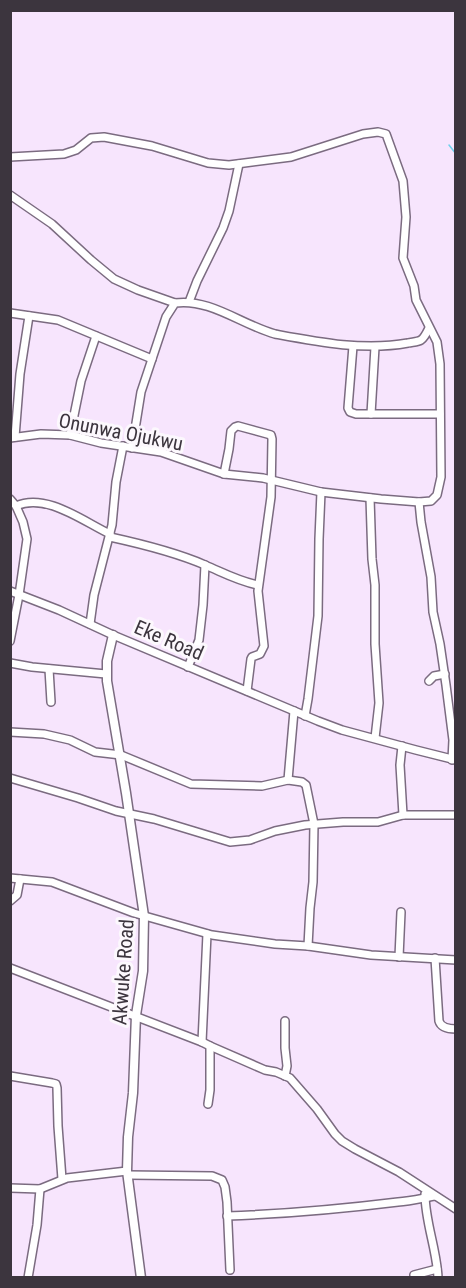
<svg xmlns="http://www.w3.org/2000/svg" width="466" height="1288" font-family="'Roboto Condensed',sans-serif">
<style>
.lines{fill:none;stroke-linecap:round;stroke-linejoin:round}
.stream{stroke:#6dd1eb;stroke-width:1.5}
.minor-casing{stroke:#7b6b80;stroke-width:10}
.major-casing{stroke:#7b6b80;stroke-width:11}
.minor{stroke:#fff;stroke-width:7}
.major{stroke:#fff;stroke-width:8}
.labels{text-anchor:middle;stroke-width:6;stroke-linejoin:round;paint-order:stroke}
.street-label{font-size:20px;fill:#3c353e;stroke:#fcf8fd}
</style>
<rect width="100%" height="100%" fill="#f7e5fd"/>
<g class="lines">
<polyline class="stream" points="449,145 456,154"/>
<defs>
<g id="minor">
<polyline points="10,157 64,154 76,150 91,138 104,137 152,146 208,163 229,165 291,157 363,134 378,132 386,134 403,181 406,217 403,258 414,286 416,300 437,342 440,364 441,477 437,495 431,501 419,502 381,499 321,492 263,478 224,474 161,452 101,443 70,435 41,434 10,438"/>
<polyline points="10,195 52,224 91,260 114,279 138,290 175,303"/>
<polyline points="189,302 197,281 223,228 229,211 239,164"/>
<polyline points="10,313 58,320 152,359"/>
<polyline points="353,346 348,408 350,412 356,414 440,414"/>
<polyline points="371,414 375,347"/>
<polyline points="70,435 81,381 96,336"/>
<polyline points="15,437 20,374 29,316"/>
<path d="M132,448L141,392L166,317L175,303C210,298 242,325 275,334C318,342 364,351 408,343C412,342 418,342 421,340C425,337 427,332 429,328"/>
<polyline points="224,474 229,449 231,431 235,427 238,426 271,435 272,439 271,497 258,591 264,646 260,654 252,657 251,659 247,691"/>
<polyline points="370,498 372,559 375,585 375,644 379,703 375,738"/>
<polyline points="10,499 16,506 23,522 27,539 19,595 10,641"/>
<polyline points="419,502 421,522 431,577 433,612 440,644 446,685 453,740 452,760"/>
<path d="M16,506C46,492 84,522 110,534"/>
<path d="M110,537C142,544 175,552 205,565C224,573 238,581 258,585"/>
<polyline points="10,591 59,610 113,635 318,721 342,730 416,750 456,760"/>
<polyline points="90,624 94,595 112,525 116,482 123,446"/>
<polyline points="10,663 32,667 106,674"/>
<polyline points="188,667 199,640 203,605 205,565"/>
<polyline points="49,669 51,702"/>
<polyline points="429,681 434,676 445,674"/>
<polyline points="305,716 308,699 318,616 319,539 321,492"/>
<polyline points="10,732 44,734 70,740 95,752 121,755 191,784 262,786 288,780 302,782 306,785 314,824 313,882 310,908 308,946"/>
<polyline points="402,746 400,765 403,815"/>
<polyline points="10,778 78,798 116,811 154,819 230,842 250,840 275,831 305,825 343,822 378,822 403,815 456,815"/>
<polyline points="288,780 294,711"/>
<polyline points="10,878 52,882 134,913 212,935 275,944 308,946 371,955 456,960"/>
<polyline points="10,901 17,895 20,879"/>
<polyline points="399,957 401,912"/>
<path d="M435,958L439,1021C441,1028 449,1029 456,1029"/>
<polyline points="10,968 202,1042 210,1046 265,1070 276,1072 290,1078 317,1109 335,1134 342,1141 355,1149 399,1172 456,1209"/>
<polyline points="285,1021 285,1048 287,1066 285,1076"/>
<polyline points="202,1042 207,934"/>
<polyline points="10,1076 52,1083 56,1084 57,1088 58,1126 62,1179"/>
<polyline points="208,1104 210,1090 210,1046"/>
<polyline points="128,1175 212,1176 222,1180 225,1187 227,1202 230,1270"/>
<polyline points="10,1188 40,1189 67,1178 127,1171"/>
<path d="M425,1194C425,1222 437,1250 438,1278"/>
<path d="M227,1216C284,1214 341,1209 398,1202C411,1201 423,1198 435,1196"/>
<polyline points="414,1275 437,1269"/>
<polyline points="28,1278 37,1225 40,1189"/>
</g>
<polyline id="major" points="113,635 107,661 107,681 126,793 144,916 143,971 136,1015 133,1093 128,1137 127,1171 141,1278"/>
</defs>
<use href="#minor" class="minor-casing"/>
<use href="#major" class="major-casing"/>
<use href="#minor" class="minor"/>
<use href="#major" class="major"/>
</g>
<g class="labels">
<g class="street-label">
<text transform="translate(121 432) rotate(11)" y="7">Onunwa Ojukwu</text>
<text transform="translate(169 640) rotate(23)" y="7">Eke Road</text>
<text transform="translate(123 972) rotate(-86)" y="7">Akwuke Road</text>
</g>
</g>
<rect width="466" height="1288" fill="none" stroke="#3c353e" stroke-width="24"/>
</svg>
